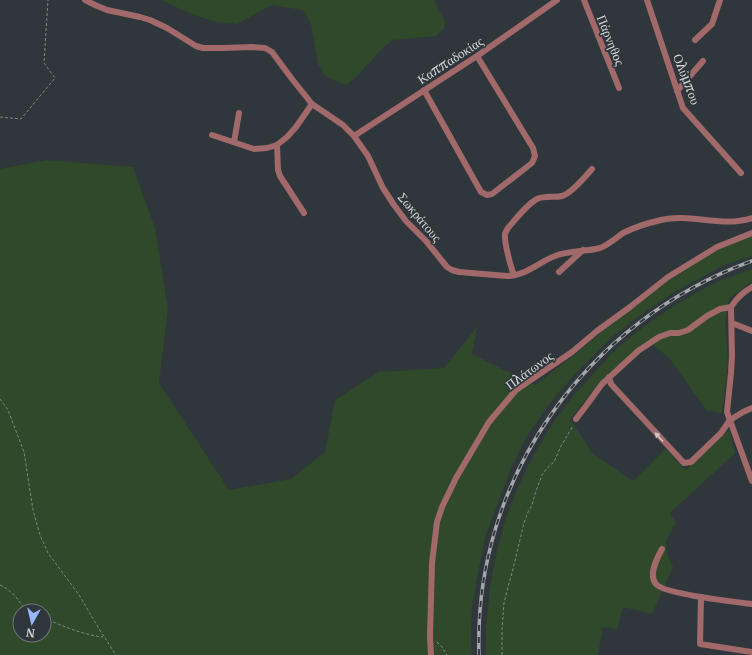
<svg xmlns="http://www.w3.org/2000/svg" width="752" height="655" font-family="Merriweather,serif">
<style>
.green{fill:#2f492a;fill-rule:evenodd}
.lines{fill:none;stroke-linecap:round;stroke-linejoin:round}
.path{stroke:#81868a;stroke-width:1;stroke-dasharray:3 2;stroke-linecap:butt}
.minor{stroke:#a1696a;stroke-width:6}
.rail-casing{stroke:#a3a8ab;stroke-width:3.5}
.rail{stroke:#30373c;stroke-width:2;stroke-dasharray:6;stroke-linecap:butt}
.oneway{fill:#ccc6c9}
.labels{text-anchor:middle;stroke-width:3.5;stroke-linejoin:round;paint-order:stroke}
.street-label{font-size:13px;fill:#d3d7da;stroke:#30373c}
</style>
<rect width="100%" height="100%" fill="#30373c"/>
<g class="green">
<polygon points="161,0 434,0 445,22 444,29 436,36 393,40 386,45 355,78 346,85 325,76 318,64 311,24 303,10 272,5 237,24 217,22 194,15"/>
<path d="M47,160L133,167L155,228L168,309L159,383L229,490L291,479L325,452L335,400L379,372L444,368L477,327L472,354L535,385L576,354L599,334L668,281L717,250L752,236V256L724,265L676,291L636,318L611,338L580,369L558,393L543,413L527,436L511,468L486,535L479,568L472,607L471,640L472,655H0V169ZM20,611H44V635H20Z"/>
<polygon points="752,269 752,281 729,299 725,321 728,364 722,413 706,410 670,359 648,340 606,375 570,419 593,454 633,481 665,449 686,470 729,430 735,453 670,513 676,523 666,540 667,553 673,567 652,614 623,607 617,629 603,627 598,655 486,655 486,625 490,588 495,559 504,524 514,496 528,466 539,446 555,420 574,395 617,348 650,322 682,301 717,282"/>
</g>
<g class="lines">
<g class="path">
<polyline points="0,117 21,119 55,78 44,63 48,0"/>
<polyline points="0,399 8,410 24,452 33,510 40,535 48,553 79,595 101,632 116,655"/>
<path d="M0,585C6,588 11,592 16,597C21,603 22,608 30,611"/>
<path d="M44,618C62,626 84,635 103,637"/>
<polyline points="437,642 442,647 447,655"/>
<polyline points="502,655 502,630 504,603 508,587 512,573 524,523 528,512 532,505 535,494 542,475 547,468 554,462 561,446 573,426"/>
</g>
<g class="minor">
<path d="M85,0L95,5L107,10L140,17L150,20L167,28L196,46L203,48H223L252,47L265,48L272,52L292,79L312,104L343,125L354,136L368,156L383,188L394,205L406,221L426,241L447,267L452,270L459,272L507,276C525,276 539,262 555,256C569,250 585,252 600,248C608,245 616,238 623,233C635,227 648,223 661,220C691,213 721,228 752,218"/>
<polyline points="584,0 619,88"/>
<polyline points="647,0 683,108 741,173"/>
<polyline points="695,40 712,24 720,0"/>
<polyline points="424,90 481,192 487,195 492,194 532,163 535,156 533,148 477,56"/>
<polyline points="677,91 703,61"/>
<polyline points="212,135 254,149 267,148 277,145"/>
<polyline points="354,136 477,56 557,0"/>
<polyline points="234,142 239,113"/>
<polyline points="304,213 280,176 278,170 277,145 287,137 296,127 312,104"/>
<polyline points="559,272 583,250"/>
<path d="M514,275C511,268 504,242 505,234C506,231 506,231 508,228C516,219 526,205 537,199C545,195 554,198 562,196C570,194 586,176 592,169"/>
<polyline points="731,307 732,356 731,373 727,412 752,481"/>
<polyline points="732,323 752,331"/>
<polyline points="609,377 611,384 684,463 691,462 721,433 730,420 743,412 752,408"/>
<path d="M576,419L586,406L602,384L638,351L659,337L670,333H679L688,330L707,316L720,309L731,307C736,299 743,292 752,287"/>
<path d="M662,549C657,558 648,575 656,584C663,594 736,602 752,604"/>
<polyline points="701,597 700,644 752,652"/>
<polyline points="431,655 430,637 432,563 437,522 442,507 456,478 489,422 516,390 572,352 597,331 630,307 668,277 717,247 752,233"/>
</g>
<defs>
<path id="rail" d="M479,655C473,478 587,321 752,261"/>
</defs>
<use href="#rail" class="rail-casing"/>
<use href="#rail" class="rail"/>
</g>
<defs><path id="oneway-solid" d="M-6-.8H1V-3.2L6.5 0L1 3.2V.8H-6Z"/></defs>
<use class="oneway" href="#oneway-solid" transform="translate(659 437) rotate(-133)"/>
<g class="labels">
<g class="street-label">
<text transform="translate(611 40) rotate(68)" y="5">Πάρνηθος</text>
<text transform="translate(450 60) rotate(-33)" y="5">Καππαδοκίας</text>
<text transform="translate(687 79) rotate(69)" y="5">Ολύμπου</text>
<text transform="translate(420 217) rotate(50)" y="5">Σωκράτους</text>
<text transform="translate(529 370) rotate(-36)" y="5">Πλάτωνος</text>
</g>
</g>
<g transform="translate(32 623) rotate(188)"><circle r="19" fill="#30373c" stroke="#71777b"/>
<path d="M0-3L7 15L0 10L-7 15Z" fill="#99b5fd"/>
<text y="-6" font-size="11" font-weight="bold" text-anchor="middle" fill="#d3d7da">N</text>
</g>
</svg>
